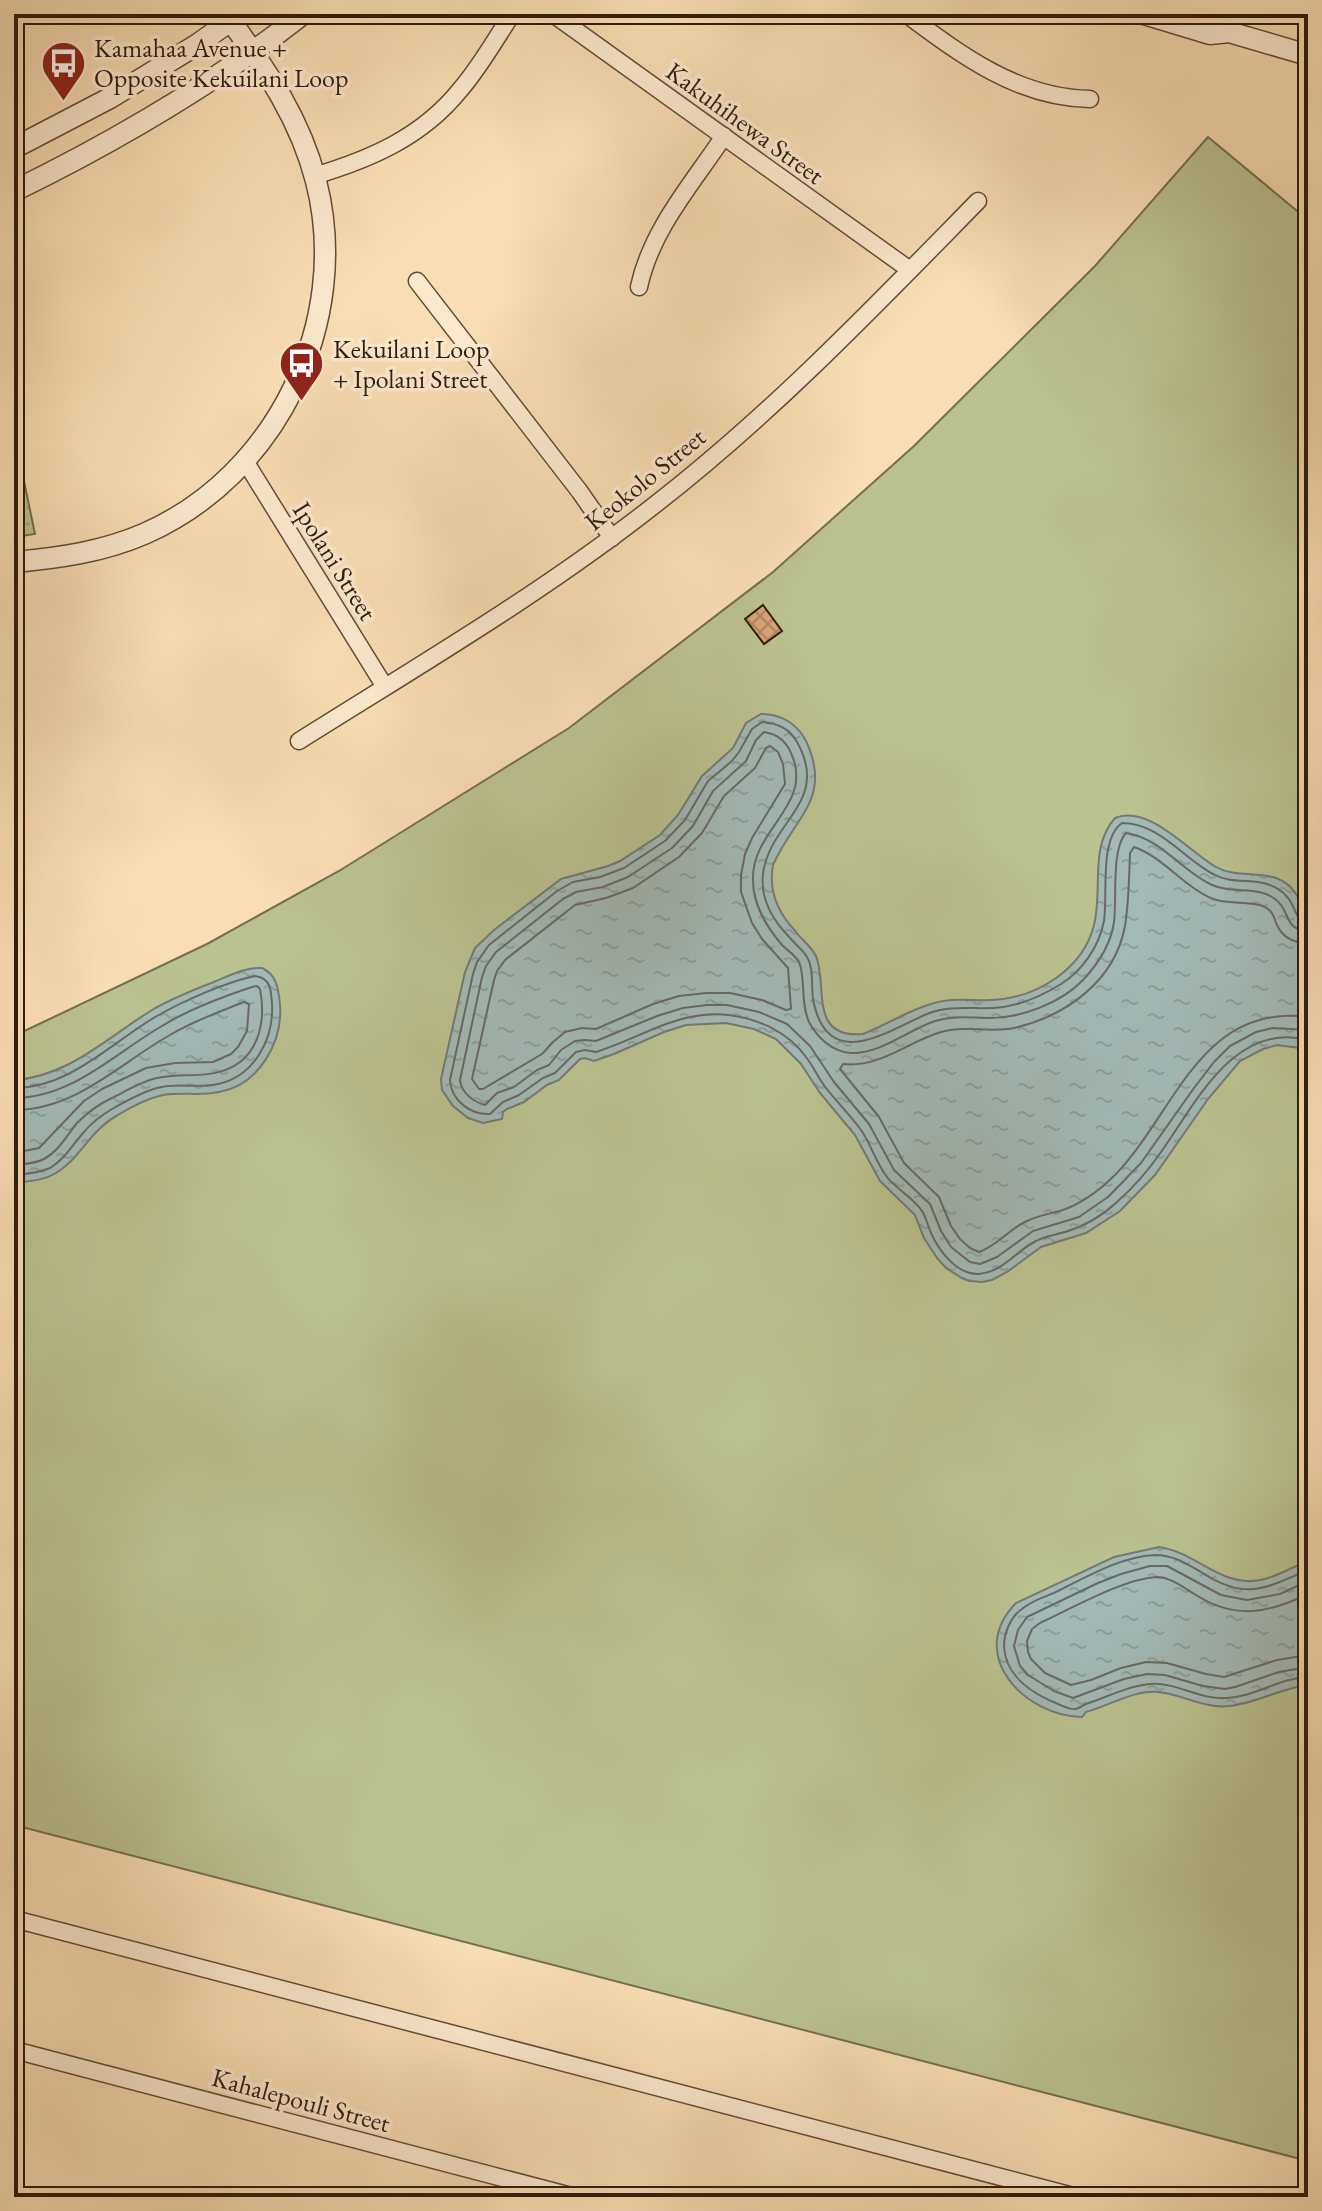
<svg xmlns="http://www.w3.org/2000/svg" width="1322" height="2211" font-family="'EB Garamond',serif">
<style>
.grass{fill:#bac28f;stroke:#746f4e;stroke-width:2}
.park{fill:url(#park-dots);stroke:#746f4e;stroke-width:2}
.water{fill:url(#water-ripples);stroke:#747a73;stroke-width:2}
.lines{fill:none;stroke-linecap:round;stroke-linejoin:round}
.shore{stroke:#686a62;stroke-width:2}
.building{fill:url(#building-cross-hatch);stroke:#2e1c0d;stroke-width:2}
.minor-casing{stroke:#614c36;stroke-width:19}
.tertiary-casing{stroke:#614c36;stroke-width:23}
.minor{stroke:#fbe9ce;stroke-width:16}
.tertiary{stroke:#fbe9ce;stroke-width:20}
.labels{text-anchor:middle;stroke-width:7;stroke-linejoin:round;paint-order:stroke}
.poi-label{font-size:26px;fill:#2e1c0d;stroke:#fbe9ce;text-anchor:start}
.street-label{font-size:26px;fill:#2e1c0d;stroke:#fbe9ce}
</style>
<defs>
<pattern id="park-dots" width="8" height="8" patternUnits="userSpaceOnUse" patternTransform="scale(2)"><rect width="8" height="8" fill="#bac28f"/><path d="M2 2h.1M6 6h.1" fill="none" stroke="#a0a67a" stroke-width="1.8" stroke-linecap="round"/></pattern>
<pattern id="water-ripples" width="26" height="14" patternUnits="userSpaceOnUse" patternTransform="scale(2)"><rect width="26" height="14" fill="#a2b9b7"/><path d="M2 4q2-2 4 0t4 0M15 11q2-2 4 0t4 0" fill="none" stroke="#8c9e9c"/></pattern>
<pattern id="building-cross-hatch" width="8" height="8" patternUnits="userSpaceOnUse" patternTransform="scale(2)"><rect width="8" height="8" fill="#daa479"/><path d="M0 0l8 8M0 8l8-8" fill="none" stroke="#b18562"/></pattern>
</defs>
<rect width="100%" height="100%" fill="#f9ddb3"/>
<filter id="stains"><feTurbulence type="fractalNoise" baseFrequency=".0025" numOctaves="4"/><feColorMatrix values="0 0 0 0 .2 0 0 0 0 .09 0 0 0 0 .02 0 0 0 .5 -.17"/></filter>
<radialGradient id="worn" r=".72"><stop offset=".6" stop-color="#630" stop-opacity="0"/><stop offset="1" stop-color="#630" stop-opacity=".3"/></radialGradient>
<polygon class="grass" points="1208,137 1308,220 1308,2161 14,1825 14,1036 207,944 339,871 569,728 773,572 914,446 1095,266"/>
<polygon class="park" points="14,433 35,534 14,537"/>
<g class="water">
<path d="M761,714C780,714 797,723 806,741C833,799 794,817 773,865C768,891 778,913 796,932C802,940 811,946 816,956C828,985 808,1039 863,1034C886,1025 907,1011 931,1004C951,997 971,1001 992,1000C1037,998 1083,969 1094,925C1103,890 1089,847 1115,818C1149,804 1188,851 1216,867C1243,882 1279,863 1298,897C1303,905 1307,917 1308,926C1310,938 1308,951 1308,963C1308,991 1308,1020 1308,1049L1277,1045L1263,1049L1240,1061L1208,1099L1155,1175L1120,1211L1086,1233L1041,1247L1007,1272L992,1280L982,1282L969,1281L962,1278L946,1268L937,1258L924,1238L915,1215L880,1181L855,1135L820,1093L801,1064L776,1039L754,1029L726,1023L686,1025L664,1032L614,1054L594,1061L585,1058L580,1059L559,1080L547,1085L524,1102L507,1109L503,1112L502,1119L483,1123L468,1118L453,1106L442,1090L441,1079L465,972L475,948L494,930L561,879L608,866L620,861L660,835L678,815L702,776L733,748L746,723Z"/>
<path d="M262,968C277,975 278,988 280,1004C283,1042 259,1085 219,1092C201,1096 182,1092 163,1095C149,1098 131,1107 118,1115C89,1131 81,1158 56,1173C43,1181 28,1181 14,1183V1080C68,1077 108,1037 152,1010C171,999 193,990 214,982C229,976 245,967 262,968Z"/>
<path d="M1159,1547C1196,1552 1222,1588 1260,1580C1277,1577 1292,1567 1308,1561V1685C1281,1688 1257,1703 1230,1706C1203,1709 1183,1694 1158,1692C1133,1690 1109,1706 1086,1712L1082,1717C1025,1716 965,1655 1016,1603L1114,1557Z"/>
</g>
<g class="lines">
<g class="shore">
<polygon points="770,746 778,752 783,764 785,784 752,838 745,854 741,875 741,892 752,923 762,939 788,968 791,1009 786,1010 762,1000 730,993 706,993 679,996 653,1004 596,1029 582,1028 565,1032 553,1042 542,1054 483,1089 479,1089 472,1079 494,980 497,971 505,960 575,905 606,898 633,888 679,857 702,833 724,796 755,768 766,748"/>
<path d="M1308,921L1299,919C1293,907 1290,896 1278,889C1258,876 1234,886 1213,874C1183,858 1159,823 1122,823C1099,839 1108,895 1104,921C1099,947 1082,971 1061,984C1040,997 1017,1007 993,1008C970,1009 949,1005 927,1014C889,1030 830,1073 814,1004C810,989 815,970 807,957C803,950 796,945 791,939C774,922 760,899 763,874C769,822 831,802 797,742C790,729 777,723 762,722L752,729L739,752L732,761L708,781L685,820L665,841L624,868L600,877L573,882L557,891L489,945L477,962L473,974L450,1080C451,1100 470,1115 490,1114L503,1102L519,1095L543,1078L555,1073L576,1052L585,1050L596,1052C641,1038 679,1009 729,1015C759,1019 788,1032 806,1057C814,1067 818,1078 826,1088C837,1102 850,1115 861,1130C871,1144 876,1163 887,1177C897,1190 913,1197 922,1211C926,1217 928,1226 931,1233C939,1251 957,1275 979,1274C1003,1272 1017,1250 1036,1241C1045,1236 1055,1235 1065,1232C1085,1226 1102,1216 1117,1202C1134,1187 1148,1171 1161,1152C1196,1103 1234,1021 1308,1040"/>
<path d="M1308,931C1283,930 1291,910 1275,899C1257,885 1232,895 1210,884C1181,870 1160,838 1126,833C1111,849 1117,899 1114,922C1111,943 1098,964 1083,980C1061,1003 1021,1018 990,1018C971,1018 954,1015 935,1021C908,1030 881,1054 851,1053C832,1052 817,1037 809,1022C800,1002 806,978 799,962C795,955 787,950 782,945C766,926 753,905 753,880C751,829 815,805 791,753C786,741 778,734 764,732L756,740L746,761L713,791L693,826L672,848L628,877L603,887L576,892L563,899L496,952L486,966L482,977L460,1080C461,1092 473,1102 485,1105L497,1093L514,1087L537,1070L549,1065L561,1050L575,1041L584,1040L596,1041L657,1016L683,1008L707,1005H727L759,1012L787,1024L810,1046L834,1082L869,1124L894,1170L930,1204L941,1231L951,1247L970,1262L980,1264L997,1257L1033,1231L1079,1217L1108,1197L1141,1163L1194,1088L1214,1062L1230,1046L1256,1032L1273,1028L1308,1030"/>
<path d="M1308,943C1295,943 1283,938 1277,925C1274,919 1274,913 1268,909C1258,900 1229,905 1213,899C1184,887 1163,857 1134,847L1130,853C1129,877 1129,902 1125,926C1115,981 1066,1016 1014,1028C990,1033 965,1025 941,1032C907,1042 880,1068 843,1064L840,1069L879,1117L904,1163L939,1197L951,1226L960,1239L970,1248L979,1252C997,1246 1008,1230 1025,1222C1036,1216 1048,1214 1060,1211C1082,1204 1100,1190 1116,1174C1176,1111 1201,1003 1308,1017"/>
<path d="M14,1088C70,1088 112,1042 157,1016C183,1001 226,982 255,976C271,978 271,990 272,1004C274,1038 255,1076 218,1084C199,1089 177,1082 157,1088C142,1092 126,1101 112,1109C102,1115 92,1122 84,1132C73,1144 65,1159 50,1168C39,1173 26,1174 14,1175"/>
<path d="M14,1098C72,1098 115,1053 162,1026C189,1009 222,997 252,987L257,986L260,989C265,1014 262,1045 240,1062C215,1081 185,1072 157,1078C142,1081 126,1091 112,1098C99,1104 87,1113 77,1123C67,1135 59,1151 44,1159C35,1164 24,1164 14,1165"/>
<path d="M14,1110C76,1110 120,1063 170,1035C193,1021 219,1012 244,1002L249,1004L247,1031L238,1047L231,1054L213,1062L175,1063L146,1068L102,1089L84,1101L39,1148L14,1153"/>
<path d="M1308,1570C1264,1589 1245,1601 1201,1572C1187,1564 1173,1555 1156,1555C1121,1556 1085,1578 1054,1593C1044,1597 1031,1601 1022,1609C1011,1616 1004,1633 1004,1646C1005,1676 1033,1694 1058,1704C1063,1706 1070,1710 1076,1709C1080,1708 1083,1705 1086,1704C1107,1697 1128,1686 1150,1684C1177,1682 1199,1700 1226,1698C1255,1697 1279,1678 1308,1677"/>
<polyline points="1308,1581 1280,1594 1247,1600 1221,1595 1167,1566 1150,1566 1121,1574 1098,1583 1027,1617 1018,1630 1014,1646 1020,1666 1028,1675 1054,1691 1073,1698 1124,1679 1147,1674 1165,1675 1203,1686 1225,1689 1235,1687 1279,1672 1308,1667"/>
<path d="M1308,1594C1269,1613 1235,1620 1196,1595C1184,1588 1171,1577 1156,1577C1123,1579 1071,1609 1040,1623L1032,1629L1027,1641L1028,1652L1031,1659L1045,1673L1071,1685L1091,1680L1121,1668L1146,1662L1167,1663L1206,1674L1224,1677L1277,1660L1308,1655"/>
</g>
</g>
<polygon class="building" points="763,605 782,631 764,644 745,619"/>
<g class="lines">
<defs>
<g id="minor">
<polyline points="553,14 910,270"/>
<path d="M906,14C961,55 1018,98 1090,99"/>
<path d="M314,176C371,159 422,137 460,90C480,67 495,40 512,14"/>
<polyline points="417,281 580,492 612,538"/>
<path d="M639,287C651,230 692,184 724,136"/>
<polyline points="245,461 385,687"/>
<path d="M299,741C418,666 541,594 652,507C770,416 874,307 978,201"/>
<polyline points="14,1919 1077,2197"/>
<polyline points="14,2050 575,2197"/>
</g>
<g id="tertiary">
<polyline points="1144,14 1210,34 1229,32 1308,55"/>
<polyline points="1202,14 1215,19 1229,32"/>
<polyline points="14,148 110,98 198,44 240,14"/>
<path d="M14,191C116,141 214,84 303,14"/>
<path d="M14,562C59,558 102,552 144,534C277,476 352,321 316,181C300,119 268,73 231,21"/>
</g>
</defs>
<use href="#minor" class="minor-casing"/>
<use href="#tertiary" class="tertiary-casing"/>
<use href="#minor" class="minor"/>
<use href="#tertiary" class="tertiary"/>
</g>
<defs>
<symbol id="bus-pin" viewBox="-11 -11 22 30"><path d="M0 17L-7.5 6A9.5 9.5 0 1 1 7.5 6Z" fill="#8f2418" stroke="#fbe9ce"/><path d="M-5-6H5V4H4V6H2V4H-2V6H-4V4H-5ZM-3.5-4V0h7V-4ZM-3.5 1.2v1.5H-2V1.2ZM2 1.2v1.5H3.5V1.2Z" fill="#fff"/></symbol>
</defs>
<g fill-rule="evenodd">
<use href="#bus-pin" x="38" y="38" width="51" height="69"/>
<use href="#bus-pin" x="276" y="338" width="51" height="69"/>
</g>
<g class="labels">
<g class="poi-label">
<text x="94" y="57">Kamahaa Avenue +<tspan x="94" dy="30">Opposite Kekuilani Loop</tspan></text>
<text x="333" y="358">Kekuilani Loop<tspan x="333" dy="30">+ Ipolani Street</tspan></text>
</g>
<g class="street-label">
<text transform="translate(745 123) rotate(36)" y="9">Kakuhihewa Street</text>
<text transform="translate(645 479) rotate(-39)" y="9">Keokolo Street</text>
<text transform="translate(335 561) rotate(58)" y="9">Ipolani Street</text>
<text transform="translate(301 2100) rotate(15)" y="9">Kahalepouli Street</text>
</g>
</g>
<rect width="1322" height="2211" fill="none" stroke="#f9ddb3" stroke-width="48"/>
<rect x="16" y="16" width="1290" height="2179" fill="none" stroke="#2e1c0d" stroke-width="4"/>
<rect x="24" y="24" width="1274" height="2163" fill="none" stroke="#2e1c0d" stroke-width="2"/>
<rect width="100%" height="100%" filter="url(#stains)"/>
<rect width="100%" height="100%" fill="url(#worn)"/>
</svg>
